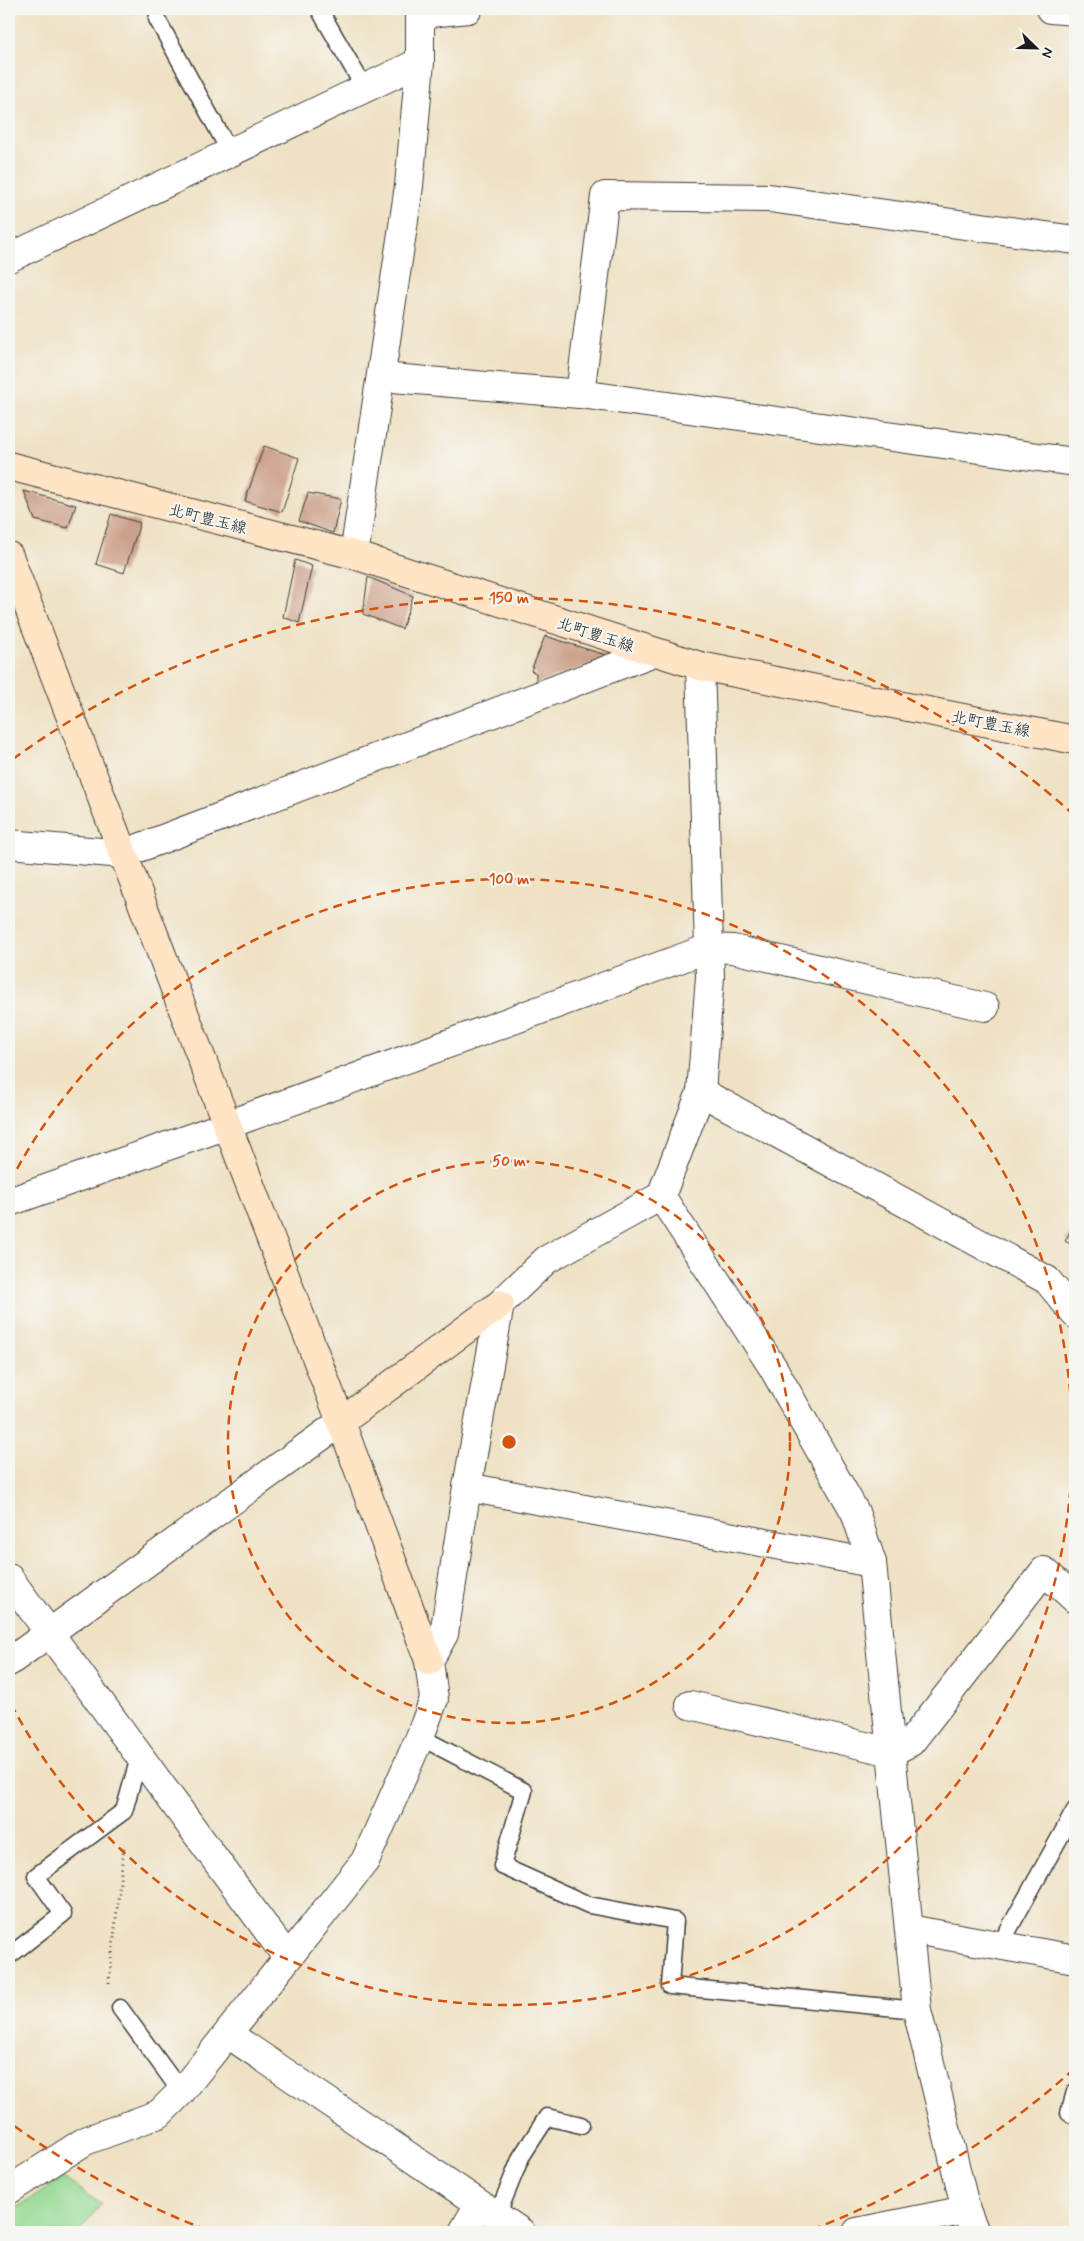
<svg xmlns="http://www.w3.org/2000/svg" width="1084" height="2241" font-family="Mynerve,'Klee One',sans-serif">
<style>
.green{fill:#93d891;stroke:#587a56}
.building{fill:#cca18b}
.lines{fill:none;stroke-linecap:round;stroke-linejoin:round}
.lane-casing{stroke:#3c3a35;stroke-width:19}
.street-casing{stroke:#3c3a35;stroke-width:30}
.secondary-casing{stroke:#3c3a35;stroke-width:30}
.path{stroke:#3c3a35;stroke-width:3;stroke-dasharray:1 4;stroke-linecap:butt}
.lane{stroke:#fff;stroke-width:16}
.street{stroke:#fff;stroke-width:28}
.secondary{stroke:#ffe4c6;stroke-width:28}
.ring{fill:none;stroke:#d4530e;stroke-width:2.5;stroke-dasharray:9 6}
.labels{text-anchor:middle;stroke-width:4.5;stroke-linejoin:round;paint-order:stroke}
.street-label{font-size:16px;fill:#1c1c1c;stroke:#f6f6f2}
.centre{fill:#d4530e;stroke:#f6f6f2;stroke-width:2.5}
.ring-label{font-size:15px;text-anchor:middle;font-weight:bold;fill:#d4530e;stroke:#f6f6f2;stroke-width:4.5;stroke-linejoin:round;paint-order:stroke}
</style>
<rect width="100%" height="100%" fill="#f6f6f2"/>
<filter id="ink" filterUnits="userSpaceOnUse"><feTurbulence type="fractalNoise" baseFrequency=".02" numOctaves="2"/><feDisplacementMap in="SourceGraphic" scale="10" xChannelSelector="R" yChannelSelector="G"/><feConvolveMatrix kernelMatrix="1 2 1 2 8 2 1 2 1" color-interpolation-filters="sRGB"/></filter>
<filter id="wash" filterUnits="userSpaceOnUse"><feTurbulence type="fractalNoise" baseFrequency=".0096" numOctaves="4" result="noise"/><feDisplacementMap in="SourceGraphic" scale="20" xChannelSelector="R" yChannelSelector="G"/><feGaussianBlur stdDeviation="1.12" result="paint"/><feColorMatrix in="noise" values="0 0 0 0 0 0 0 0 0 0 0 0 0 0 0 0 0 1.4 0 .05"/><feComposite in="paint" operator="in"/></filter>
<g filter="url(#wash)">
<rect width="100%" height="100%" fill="#efe1c3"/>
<polygon class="green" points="63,2178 101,2204 79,2232 9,2232 9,2213"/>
<g id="blocks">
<g class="building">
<polygon points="264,446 299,458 282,512 245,501"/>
<polygon points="24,491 76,505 68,528 35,520"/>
<polygon points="308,493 341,499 333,533 299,521"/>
<polygon points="111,514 140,523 124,573 96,564"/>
<polygon points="295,560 312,566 299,623 283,617"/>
<polygon points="368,577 413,596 402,629 363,614"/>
<polygon points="545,636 612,657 536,684 536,673 531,671"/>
<polygon points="1075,1223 1075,1247 1065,1241"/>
</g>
</g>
</g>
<g filter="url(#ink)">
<use href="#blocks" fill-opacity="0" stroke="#3c3a35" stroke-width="1"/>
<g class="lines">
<defs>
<g id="lane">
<polyline points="319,9 365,89"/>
<polyline points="157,19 230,152"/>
<polyline points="420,1737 524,1791 502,1866 589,1905 675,1921 670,1986 917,2010"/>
<polyline points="1000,1945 1075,1810"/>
<polyline points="9,1956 63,1914 36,1876 124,1811 140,1754"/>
<polyline points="120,2008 181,2092"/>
<polyline points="1075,2092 1069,2113 1075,2116"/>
<polyline points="497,2216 521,2157 547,2117 581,2125"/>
</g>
<g id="street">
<polyline points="1051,9 1075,11"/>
<polyline points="9,258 420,62"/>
<polyline points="381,377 580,394 1075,462"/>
<polyline points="580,394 605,196 769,198 1075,240"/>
<polyline points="354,555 409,186 420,62 420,14 468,9"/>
<polyline points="9,844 123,854 654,652"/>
<polyline points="701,1092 1047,1280 1075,1314"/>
<polyline points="661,1196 772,1366 855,1512 872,1563 917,2010 966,2210 975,2232"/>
<polyline points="9,1202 227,1125 709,948 733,949 985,1007"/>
<polyline points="467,1487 872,1563"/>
<polyline points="9,1578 287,1957"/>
<polyline points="9,1662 341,1422"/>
<polyline points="690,1705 891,1752 911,1742 1044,1571 1075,1599"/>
<polyline points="909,1929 1075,1959"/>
<polyline points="228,2034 521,2232"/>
<polyline points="9,2190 85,2141 159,2114 181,2092 365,1861 420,1737 434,1699 429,1661 444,1634 467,1487 500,1304 546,1260 661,1196 701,1092 710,977 700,666"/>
<polyline points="463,2232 479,2204"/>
<polyline points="857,2232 966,2210"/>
</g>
<g id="secondary">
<polyline points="9,466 354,555 700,666 1075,740"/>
<polyline points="9,556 341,1422 429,1661"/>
<polyline points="341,1422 500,1304"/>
</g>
</defs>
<use href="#lane" class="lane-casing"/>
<use href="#street" class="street-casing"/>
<use href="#secondary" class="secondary-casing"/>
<polyline class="path" points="109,1983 124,1845"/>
<use href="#lane" class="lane"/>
<use href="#street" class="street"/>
<use href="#secondary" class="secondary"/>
</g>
</g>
<g class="ring">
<circle cx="509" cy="1442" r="281"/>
<path d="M10 1182A563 563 0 1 1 10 1702"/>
<path d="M1074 2069A844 844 0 0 1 811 2230M207 2230A844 844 0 0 1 13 2125M13 759A844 844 0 0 1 1074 815"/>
</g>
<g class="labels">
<g class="street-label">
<text transform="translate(208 518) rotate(14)" y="6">北町豊玉線</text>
<text transform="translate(596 634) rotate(18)" y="6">北町豊玉線</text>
<text transform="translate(991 723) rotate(11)" y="6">北町豊玉線</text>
</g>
</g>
<circle cx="509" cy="1442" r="8" class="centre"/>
<g class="ring-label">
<text x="509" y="603">150 m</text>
<text x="509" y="884">100 m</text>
<text x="509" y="1166">50 m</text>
</g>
<rect width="1084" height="2241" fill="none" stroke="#f6f6f2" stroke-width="30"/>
<g transform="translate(1036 48) rotate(113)" stroke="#f6f6f2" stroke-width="4" paint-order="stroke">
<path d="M0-4L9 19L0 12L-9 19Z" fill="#1c1c1c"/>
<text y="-8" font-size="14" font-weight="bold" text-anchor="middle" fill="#1c1c1c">N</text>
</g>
</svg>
